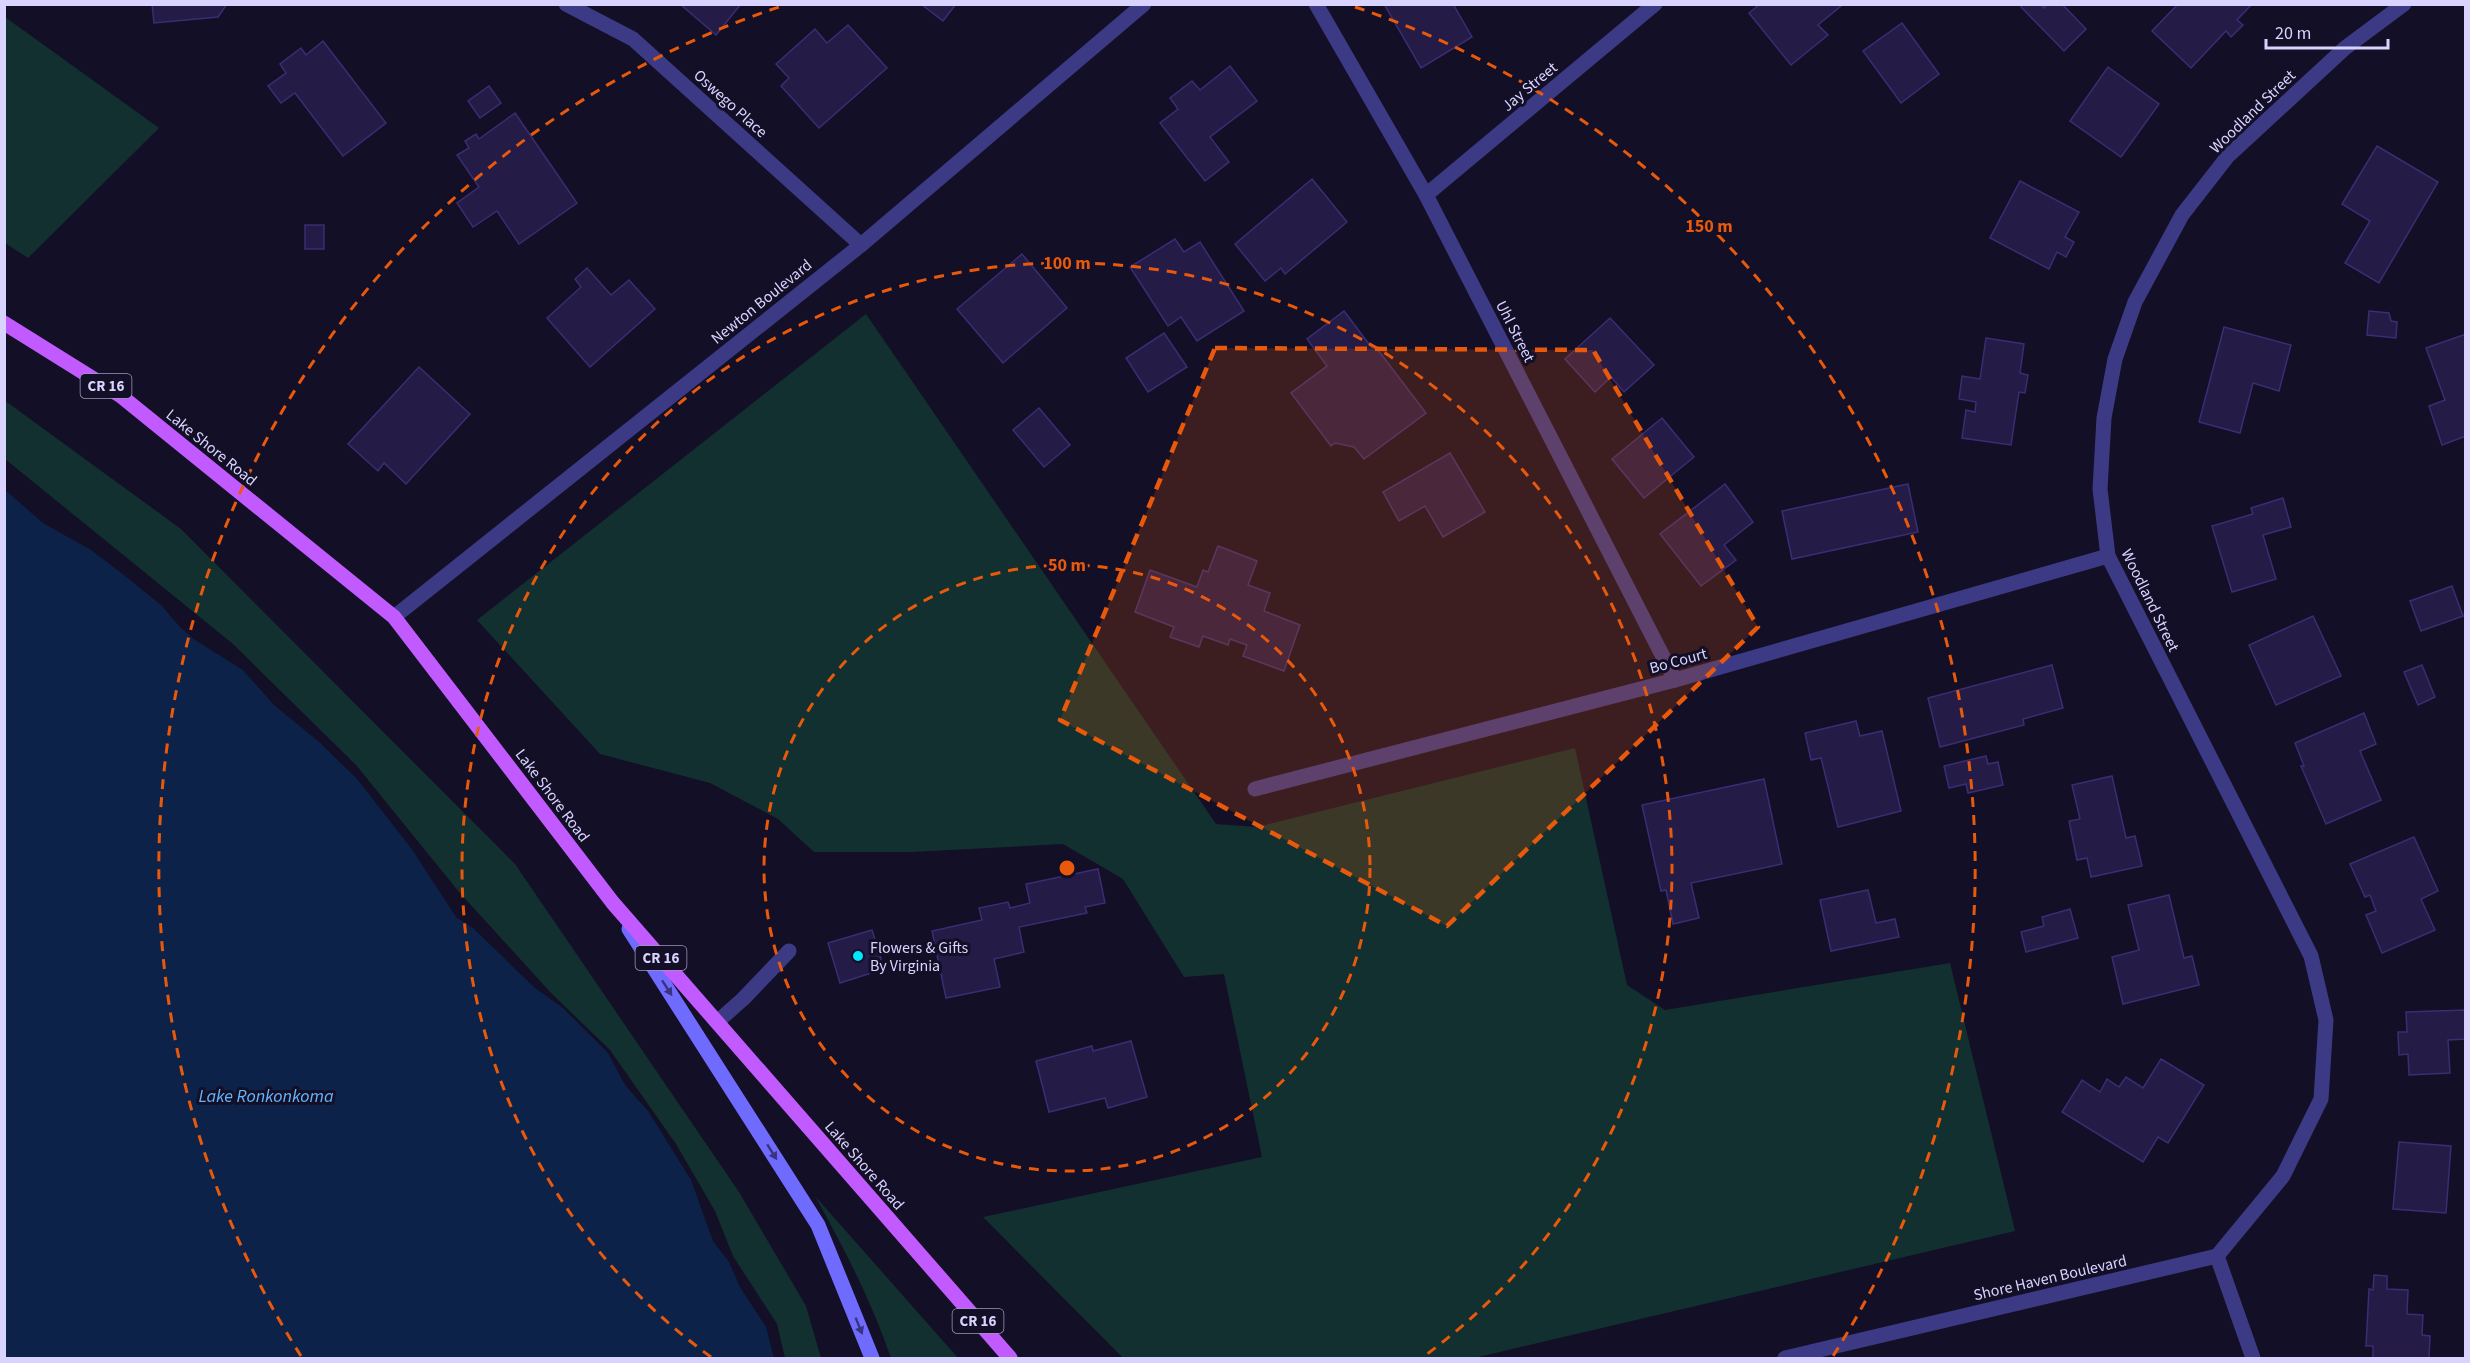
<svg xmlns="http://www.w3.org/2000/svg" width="2470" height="1363" font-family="'Source Sans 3',sans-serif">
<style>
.green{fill:#12302f}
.water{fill:#0c2248}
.building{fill:#241b47;stroke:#3b2d73;stroke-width:1.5}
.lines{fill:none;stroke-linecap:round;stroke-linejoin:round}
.lane{stroke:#3d3a85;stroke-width:15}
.street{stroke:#3d3a85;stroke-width:15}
.secondary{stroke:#6f6bff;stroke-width:15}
.primary{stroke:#c25bff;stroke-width:15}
.oneway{fill:#38347d}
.marked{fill:#e8590c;fill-opacity:0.2;stroke:#e8590c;stroke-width:4.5;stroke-dasharray:12 8;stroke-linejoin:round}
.ring{fill:none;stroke:#e8590c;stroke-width:3;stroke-dasharray:10 8}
.poi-dot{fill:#00e5ff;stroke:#130f26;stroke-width:2}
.labels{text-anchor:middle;stroke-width:6;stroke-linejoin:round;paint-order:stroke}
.shield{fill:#130f26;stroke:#9e99be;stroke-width:1.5}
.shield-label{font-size:15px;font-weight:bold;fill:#d9d4ff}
.street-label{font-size:16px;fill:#d9d4ff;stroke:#130f26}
.poi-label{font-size:16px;fill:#d9d4ff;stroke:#130f26;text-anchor:start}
.water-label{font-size:18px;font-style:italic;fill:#62b6ff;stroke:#130f26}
.centre{fill:#e8590c;stroke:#130f26;stroke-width:3}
.ring-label{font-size:18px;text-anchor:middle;font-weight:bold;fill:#e8590c;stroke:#130f26;stroke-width:6;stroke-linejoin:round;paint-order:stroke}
</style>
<rect width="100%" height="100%" fill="#130f26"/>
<g class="green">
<polygon points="5,17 159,128 28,258 5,243"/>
<polygon points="866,314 1216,824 1257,827 1575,748 1627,985 1665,1010 1950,963 2015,1231 1474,1358 1123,1358 983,1217 1262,1157 1224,974 1184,977 1123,879 1063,844 912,852 814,852 778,819 710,783 600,754 477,620"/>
<polygon points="4,400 181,529 515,864 739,1192 806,1306 821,1358 785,1358 777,1324 733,1256 715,1211 676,1144 610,1050 552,994 459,892 356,765 233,644 5,459"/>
<path d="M815,1196L958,1358H891C872,1302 844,1248 815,1196Z"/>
</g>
<polygon class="water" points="4,489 43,523 91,550 120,572 161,605 180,627 195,640 243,670 274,705 318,741 357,779 411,848 456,917 474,929 535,988 563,1008 608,1053 625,1085 648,1111 691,1180 713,1241 729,1262 740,1287 766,1327 774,1358 5,1358"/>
<g class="building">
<polygon points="152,4 227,4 218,17 154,23"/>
<polygon points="680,4 741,4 716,35"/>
<polygon points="921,4 956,4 943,21"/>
<polygon points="1384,4 1453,4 1472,37 1421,68"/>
<polygon points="1760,4 1840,4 1841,6 1818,25 1828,35 1791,65 1749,13"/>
<polygon points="2023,4 2040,4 2044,8 2047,4 2062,4 2086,29 2064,51 2021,7"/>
<polygon points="2178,4 2252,4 2237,20 2243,25 2231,37 2226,31 2191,68 2152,31"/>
<polygon points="1902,23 1939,74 1901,103 1863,51"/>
<polygon points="848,25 887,68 819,128 781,86 789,78 776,64 815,29 827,43"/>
<polygon points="323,41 386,123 343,156 295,93 281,103 268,86 286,73 280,64 301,48 306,55"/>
<polygon points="1230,66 1257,101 1210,137 1229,162 1205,181 1160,123 1178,109 1170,98 1192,81 1200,90"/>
<polygon points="2108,67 2159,104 2121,157 2070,121"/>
<polygon points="489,86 501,103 480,118 468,101"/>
<polygon points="515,113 577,203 519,244 497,211 473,227 457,203 479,187 457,155 469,148 465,141 476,134 479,139"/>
<polygon points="2377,146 2438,182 2379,283 2345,263 2370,221 2342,204"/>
<polygon points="1312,179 1347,222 1285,274 1281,268 1265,281 1235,244"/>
<polygon points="2020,181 2079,212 2065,237 2074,242 2066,257 2057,252 2049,269 1990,238"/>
<rect x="305" y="225" width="19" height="24"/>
<polygon points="1175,239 1184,252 1200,242 1244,311 1197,341 1181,317 1168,326 1130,267"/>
<polygon points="1022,254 1067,308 1003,363 957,309"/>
<polygon points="587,268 611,295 629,280 655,309 590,367 547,318 581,287 575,279"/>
<polygon points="1344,311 1372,348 1375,346 1426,413 1364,459 1354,447 1335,443 1331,446 1291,393 1327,366 1307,339"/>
<polygon points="2369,311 2389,313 2391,321 2397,322 2396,338 2367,335"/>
<polygon points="1610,318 1654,365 1624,392 1611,377 1595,392 1565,359"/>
<polygon points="2224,327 2291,345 2279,391 2253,383 2240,433 2199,422"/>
<polygon points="1164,333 1187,367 1148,392 1126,358"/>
<polygon points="2466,334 2466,436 2442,445 2429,406 2445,400 2426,348"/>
<polygon points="1986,338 2024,344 2020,373 2028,375 2025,393 2019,392 2011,445 1962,438 1966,410 1975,412 1976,402 1959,399 1962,376 1980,379"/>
<polygon points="419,367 470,414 406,484 384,463 378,471 348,444"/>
<polygon points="1039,408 1070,445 1044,467 1013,430"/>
<polygon points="1662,418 1694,457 1644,498 1612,459"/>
<polygon points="1450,453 1485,512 1443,537 1425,506 1399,521 1383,492"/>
<polygon points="1725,484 1753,522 1724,545 1736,560 1701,586 1660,534"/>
<polygon points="1908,484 1918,532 1792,559 1782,511"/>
<polygon points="2283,498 2291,527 2263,535 2276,579 2232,592 2212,526 2253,514 2251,508"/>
<polygon points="1218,546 1257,561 1248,585 1270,593 1264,611 1300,625 1284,671 1243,656 1247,645 1230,639 1228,645 1203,636 1199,647 1170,637 1174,627 1135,612 1150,570 1197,587 1203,570 1208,572"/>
<polygon points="2452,586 2463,616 2421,631 2410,601"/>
<polygon points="2313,616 2341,676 2276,705 2249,645"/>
<polygon points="2052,665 2063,708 2023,719 2024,725 1940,747 1928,698"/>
<polygon points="2422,665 2435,697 2418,705 2404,672"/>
<polygon points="2364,713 2376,744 2360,751 2381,800 2326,824 2301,766 2304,766 2295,743"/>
<polygon points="1856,721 1860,736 1882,731 1901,811 1838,827 1821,758 1811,760 1805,733"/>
<polygon points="1986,756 1988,764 1998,762 2003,785 1968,793 1966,784 1949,788 1944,766"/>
<polygon points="2112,776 2126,838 2135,836 2142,866 2091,877 2087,858 2077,860 2069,821 2080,819 2072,785"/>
<polygon points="1764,779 1782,864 1691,883 1699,918 1673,924 1666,890 1661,891 1642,805"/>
<polygon points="2414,837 2438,891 2421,899 2435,930 2382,953 2366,915 2376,911 2370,895 2365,897 2350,864"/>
<polygon points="1098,869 1105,903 1085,907 1087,913 1019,927 1024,952 994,959 1000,987 946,998 932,931 982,920 979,908 1008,902 1010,908 1030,903 1026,884"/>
<polygon points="1868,890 1876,923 1895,919 1899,937 1831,951 1820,900"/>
<polygon points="2169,895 2184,958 2192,956 2199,985 2123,1004 2112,957 2139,950 2128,905"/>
<polygon points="2070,909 2078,938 2026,952 2021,932 2044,926 2042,917"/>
<polygon points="872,930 884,969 840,983 828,943"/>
<polygon points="2466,1010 2466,1039 2448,1040 2450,1073 2409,1075 2408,1054 2399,1055 2398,1032 2407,1032 2406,1012"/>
<polygon points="1131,1041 1147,1097 1108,1108 1105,1098 1049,1112 1036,1061 1092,1046 1093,1051"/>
<polygon points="2161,1059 2204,1085 2168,1143 2158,1137 2143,1162 2062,1112 2082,1080 2100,1092 2107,1079 2119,1087 2126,1077 2143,1088"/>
<polygon points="2399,1142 2451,1146 2446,1213 2393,1209"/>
<polygon points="2374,1275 2387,1276 2387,1289 2408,1290 2407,1314 2423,1315 2422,1335 2430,1336 2429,1358 2373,1358 2373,1346 2366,1346 2369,1289 2373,1290"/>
</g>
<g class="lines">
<polyline class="lane" points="717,1022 743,999 789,951"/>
<g class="street">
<polyline points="566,4 633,39 861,245"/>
<polyline points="1316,4 1426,195 1675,680"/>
<polyline points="1426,195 1655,4"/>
<polyline points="394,617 861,245 1144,4"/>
<polyline points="1255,789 1675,680 2108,556"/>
<polyline points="2217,1256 2283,1176 2321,1099 2326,1020 2311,956 2108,556 2100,489 2104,418 2115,359 2135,302 2182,215 2228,156 2345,48 2404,4"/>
<polyline points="2217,1256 2253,1358"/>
<polyline points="1785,1358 2217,1256"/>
</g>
<polyline class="secondary" points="629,929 818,1225 872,1358"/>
<polyline class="primary" points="4,323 121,396 394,617 613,903 1010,1358"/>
</g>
<defs><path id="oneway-solid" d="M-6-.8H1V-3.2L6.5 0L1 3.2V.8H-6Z" transform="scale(1.5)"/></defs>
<g class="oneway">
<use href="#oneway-solid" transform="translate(667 988) rotate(57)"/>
<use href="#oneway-solid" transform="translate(772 1152) rotate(58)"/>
<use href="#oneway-solid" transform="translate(859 1326) rotate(68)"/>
</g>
<path class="marked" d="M1215,348L1593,350L1758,627L1447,926L1060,720Z"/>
<g class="ring">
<circle cx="1067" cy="868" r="303"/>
<path d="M711 1357A605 605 0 1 1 1423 1357"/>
<path d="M301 1356A908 908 0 0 1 779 7M1355 7A908 908 0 0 1 1833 1356"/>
</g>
<circle class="poi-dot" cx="858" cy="956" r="6"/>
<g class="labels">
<g class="shield">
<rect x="80.5" y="374" width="51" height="24" rx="4.5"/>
<rect x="635.5" y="946" width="51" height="24" rx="4.5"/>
<rect x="952.5" y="1309" width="51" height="24" rx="4.5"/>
</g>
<g class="shield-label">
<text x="106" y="391">CR 16</text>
<text x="661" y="963">CR 16</text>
<text x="978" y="1326">CR 16</text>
</g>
<g class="street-label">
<text transform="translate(1529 86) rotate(-40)" y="6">Jay Street</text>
<text transform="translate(731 103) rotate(42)" y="6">Oswego Place</text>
<text transform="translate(2252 111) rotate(-44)" y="6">Woodland Street</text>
<text transform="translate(761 301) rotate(-39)" y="6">Newton Boulevard</text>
<text transform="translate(1516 331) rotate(63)" y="6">Uhl Street</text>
<text transform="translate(212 447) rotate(39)" y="6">Lake Shore Road</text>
<text transform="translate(2151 600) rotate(64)" y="6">Woodland Street</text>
<text transform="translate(1678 660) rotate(-15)" y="6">Bo Court</text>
<text transform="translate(553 795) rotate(53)" y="6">Lake Shore Road</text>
<text transform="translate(865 1165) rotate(49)" y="6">Lake Shore Road</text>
<text transform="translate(2050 1277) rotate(-13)" y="6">Shore Haven Boulevard</text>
</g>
<g class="poi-label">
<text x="870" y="953">Flowers &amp; Gifts<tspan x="870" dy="18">By Virginia</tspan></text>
</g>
<g class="water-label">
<text x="266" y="1102">Lake Ronkonkoma</text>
</g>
</g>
<circle cx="1067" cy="868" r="9" class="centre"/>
<g class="ring-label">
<text x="1709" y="232">150 m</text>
<text x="1067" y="269">100 m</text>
<text x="1067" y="571">50 m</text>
</g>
<rect width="2470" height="1363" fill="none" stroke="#d9d4ff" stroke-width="12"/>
<path d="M2266 39v9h122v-9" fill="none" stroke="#d9d4ff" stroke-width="3"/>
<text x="2275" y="39" font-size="18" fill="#d9d4ff" stroke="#130f26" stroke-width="4.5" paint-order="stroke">20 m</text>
</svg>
